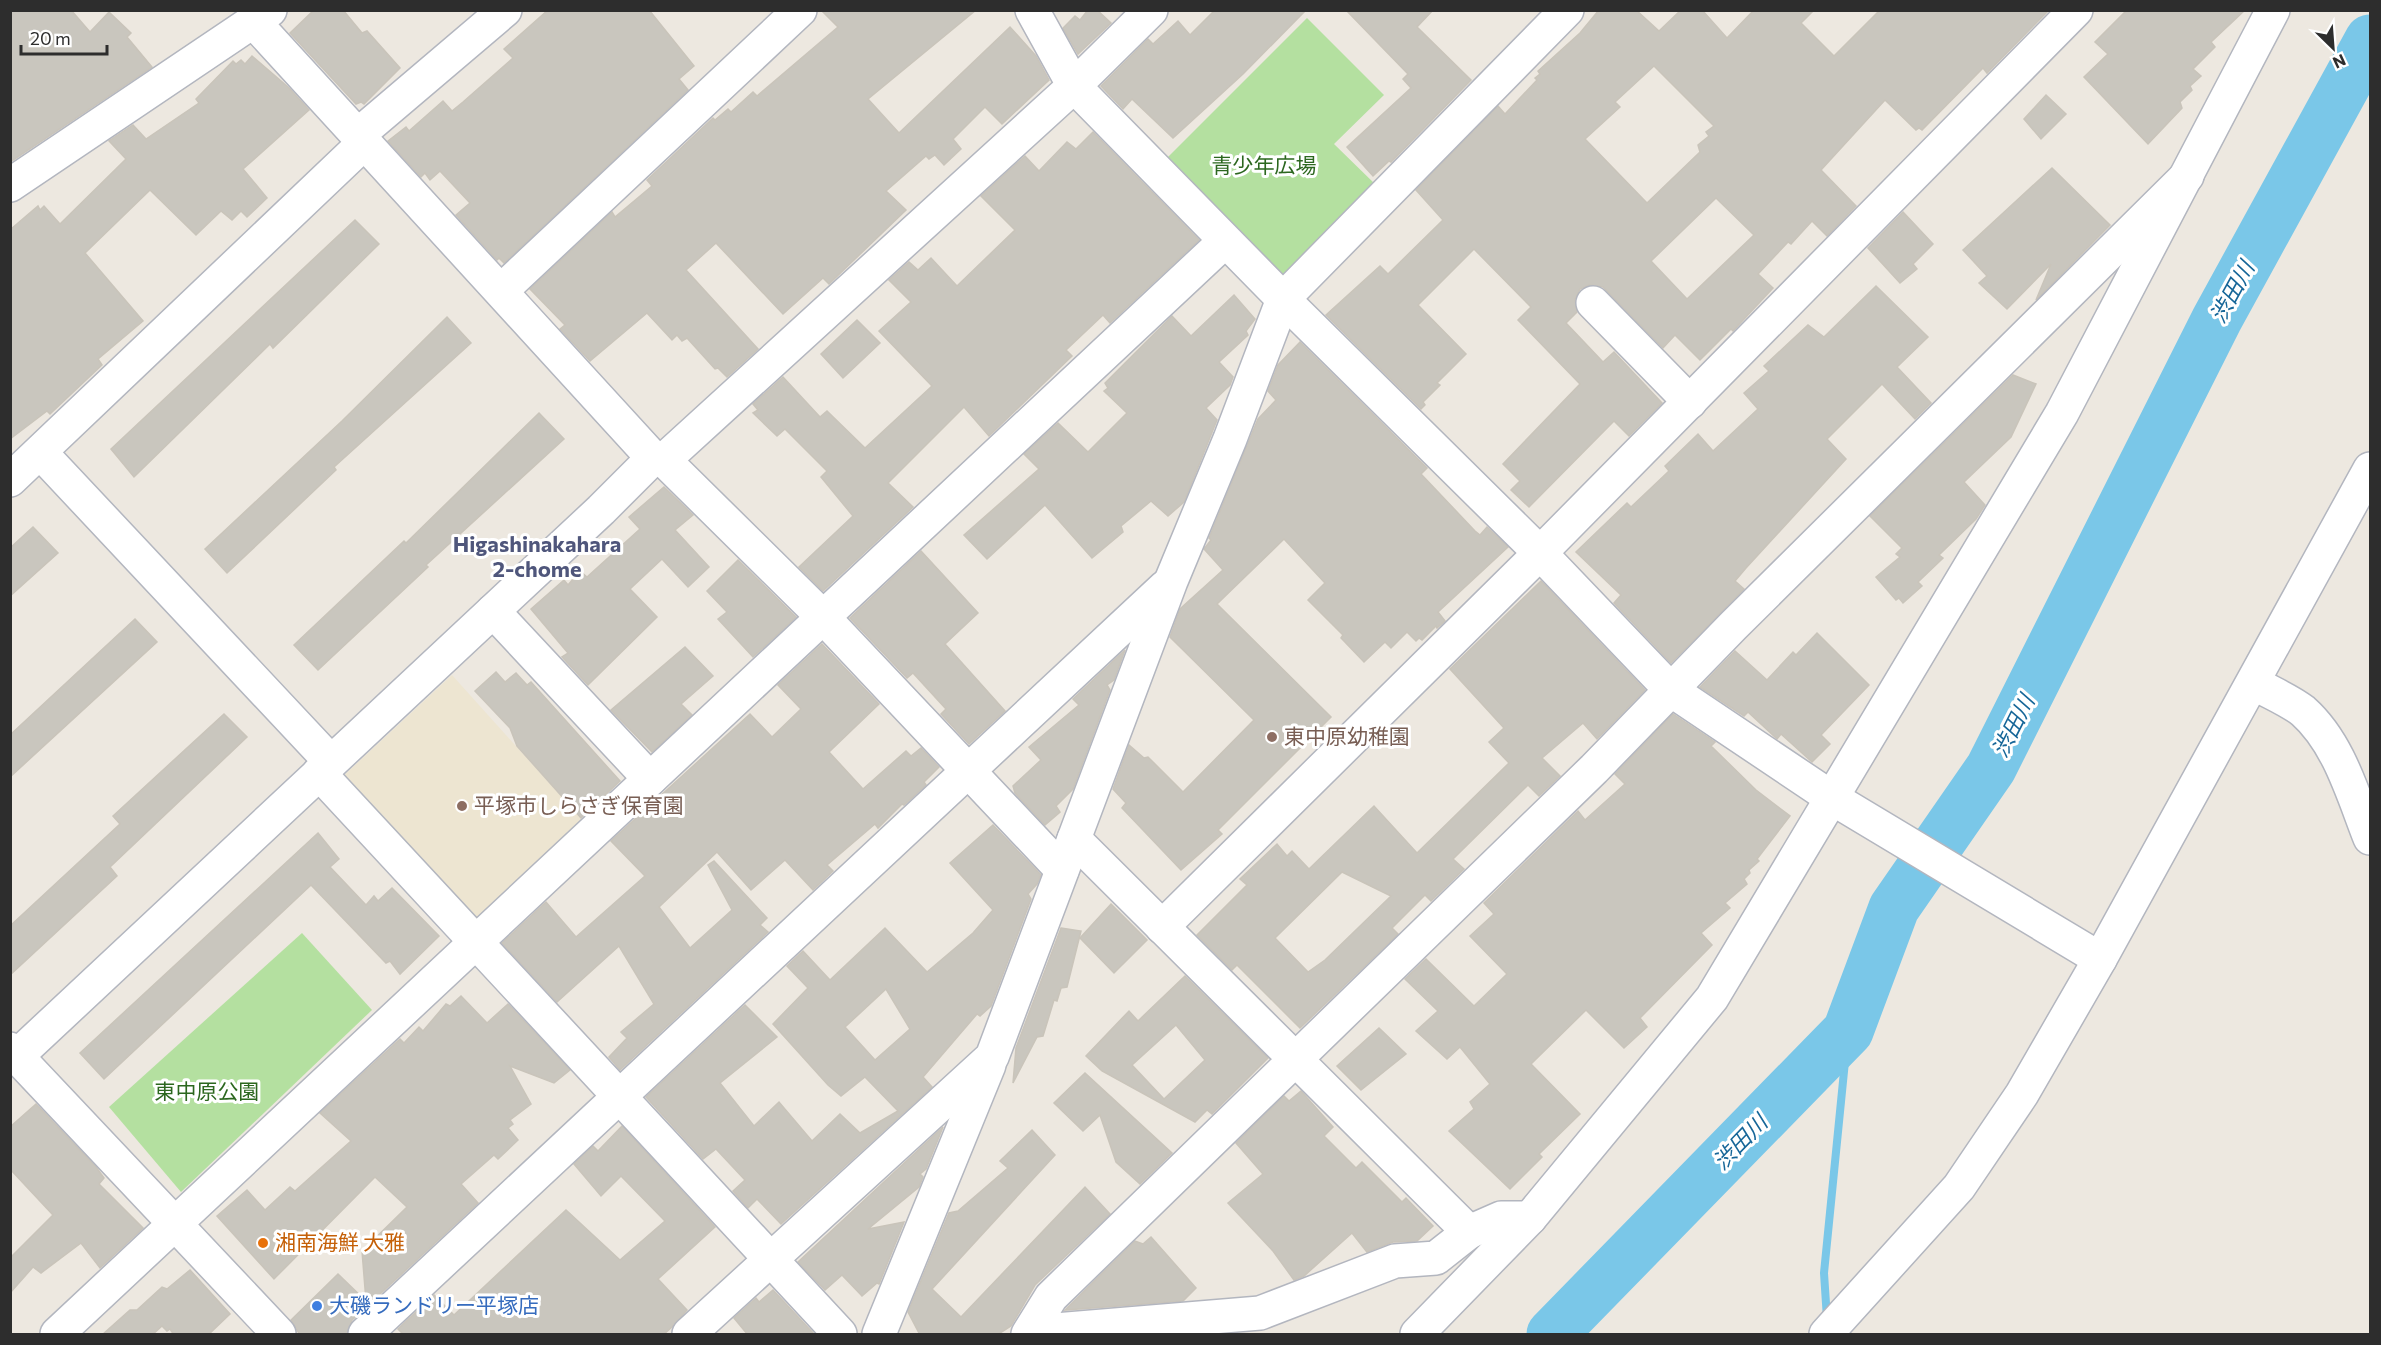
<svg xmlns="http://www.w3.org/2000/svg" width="2381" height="1345" font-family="Commissioner,'Noto Sans JP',sans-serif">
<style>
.education{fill:#ede5d1}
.green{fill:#b4e0a0}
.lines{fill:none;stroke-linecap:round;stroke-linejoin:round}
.stream{stroke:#7ac7e8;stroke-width:8}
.river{stroke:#7ac7e8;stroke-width:51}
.building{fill:#c9c6be;stroke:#c9c4ba;stroke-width:1.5;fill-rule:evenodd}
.minor-casing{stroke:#b3b6bf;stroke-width:36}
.tertiary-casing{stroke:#b3b6bf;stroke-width:36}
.minor{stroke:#fff;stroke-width:33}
.tertiary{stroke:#fff;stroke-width:33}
.education-dot{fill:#8d6e63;stroke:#fff;stroke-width:2}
.food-dot{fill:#e8710a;stroke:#fff;stroke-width:2}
.shop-dot{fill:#3f7fe0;stroke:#fff;stroke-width:2}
.labels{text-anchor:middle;stroke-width:6;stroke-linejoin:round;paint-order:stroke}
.park-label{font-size:21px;fill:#2c671f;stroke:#fff}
.education-label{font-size:21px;fill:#785e54;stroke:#fff;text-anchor:start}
.food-label{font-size:21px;fill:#c56008;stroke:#fff;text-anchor:start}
.shop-label{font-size:21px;fill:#366cbe;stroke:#fff;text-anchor:start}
.water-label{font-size:22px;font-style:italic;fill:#166698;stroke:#fff}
.neighbourhood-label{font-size:22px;font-weight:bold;fill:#4f567b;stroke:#fff}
</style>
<rect width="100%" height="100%" fill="#ede8e0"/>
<polygon class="education" points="452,675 586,824 479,926 339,780"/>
<g class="green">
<polygon points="1307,18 1384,95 1334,144 1377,186 1284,278 1159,166"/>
<polygon points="302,933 372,1010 181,1192 109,1107"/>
</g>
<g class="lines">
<polyline class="stream" points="1827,1319 1824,1273 1848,1031"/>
<polyline class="river" points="1552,1334 1848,1031 1894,908 1991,768 2217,319 2370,40"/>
</g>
<g class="building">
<polygon points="10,10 71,10 90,32 109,12 131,33 127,37 152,67 10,162"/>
<polygon points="314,10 343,10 362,33 367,31 400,68 364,104 361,102 356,104 290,33"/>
<polygon points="548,10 649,10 694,66 679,79 688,90 504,263 499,258 497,260 456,215 470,203 440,171 430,180 425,173 421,177 388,141 406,127 409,131 443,101 452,111 463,102 513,58 504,49"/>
<polygon points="821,10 976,10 868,99 899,133 1010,27 1036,56 1049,80 1002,124 985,107 953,139 961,149 944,165 935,155 929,159 926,156 886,191 906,210 829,284 823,278 783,314 716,243 686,270 758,349 727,377 718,368 715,369 687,338 682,341 677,335 672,340 647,313 590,361 560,329 565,325 530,289 612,212 615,217 652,186 647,180 713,118 715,120 728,109 731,112 753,92 757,96 838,27"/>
<polygon points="1088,10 1097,10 1111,23 1078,54 1063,28 1075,16 1080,20"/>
<polygon points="1215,10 1306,10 1243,74 1173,138 1132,99 1123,109 1101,86 1148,39 1153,44 1178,21 1190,35"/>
<polygon points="1346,10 1433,10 1417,27 1471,80 1391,162 1389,161 1373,176 1347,147 1411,88 1403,79 1408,74"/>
<path d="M1599,10H1636L1659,31L1681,10H1702L1727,38L1754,10H1814L1801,23L1834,56L1880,10H2049L1987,73L1983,68L1922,130L1919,128L1916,130L1885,100L1821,170L1856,206L1827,236L1812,221L1791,244L1788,242L1758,274L1773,288L1733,331L1731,329L1700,360L1675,335L1663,348L1603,287L1589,285L1580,289L1575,299L1577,312L1566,323L1603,362L1614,352L1662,403L1629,436L1614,421L1529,507L1511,490L1520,481L1503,464L1580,384L1518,320L1531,307L1474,249L1418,305L1466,354L1437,383L1440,385L1423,402L1425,405L1421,409L1326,315L1380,266L1388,274L1443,220L1416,190L1498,106L1505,114L1537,80L1535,78L1540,74L1538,71L1580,33ZM1654,66L1714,126L1706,132L1709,136L1698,145L1700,152L1647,203L1585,139L1620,107L1615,102ZM1716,198L1754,235L1687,299L1651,261Z"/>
<polygon points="2127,10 2245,10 2211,42 2215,47 2193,69 2201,76 2190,86 2192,90 2180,102 2182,108 2148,144 2084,77 2108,54 2095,42"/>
<polygon points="252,56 288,87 309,110 243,169 267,198 247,217 241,211 232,220 221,211 196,235 150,190 85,253 143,321 98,359 102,365 50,414 47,411 10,439 11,229 38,206 40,210 44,206 60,224 126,159 109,141 133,125 146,139 199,103 196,99 233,61 236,64 241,60 245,64"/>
<polygon points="2046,95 2066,114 2041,139 2024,119"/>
<polygon points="1093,132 1199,240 1110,323 1103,315 1066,350 1072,356 989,436 964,407 888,483 913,507 823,591 799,567 853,516 821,477 827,471 785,429 777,436 753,413 758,410 753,404 783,377 820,417 827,411 865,448 932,386 879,331 911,302 889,280 909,262 918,270 931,258 957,286 1015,230 981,196 1025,156 1039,171 1067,142 1076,149"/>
<polygon points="2052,168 2110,225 2036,300 2051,264 2007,309 1979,283 1987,276 1963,250"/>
<polygon points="1903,212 1933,244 1913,264 1917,269 1900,283 1868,248"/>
<polygon points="355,220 379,244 273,348 270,344 134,477 111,449"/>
<polygon points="1876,286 1928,337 1897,367 1931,403 1915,419 1882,384 1827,439 1846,459 1746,568 1735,581 1744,589 1671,663 1614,603 1621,595 1576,552 1627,503 1631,507 1649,490 1669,471 1665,466 1698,434 1713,451 1758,409 1744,393 1769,371 1764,366 1808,325 1824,337"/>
<polygon points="1234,295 1255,319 1246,331 1248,335 1219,362 1233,377 1230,385 1206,408 1217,420 1184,502 1168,516 1151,501 1121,526 1123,532 1092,558 1045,505 987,559 964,535 1039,469 1024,454 1058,423 1088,452 1127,413 1104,391 1108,388 1105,383 1172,316 1191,336"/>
<polygon points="447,317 471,343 334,467 336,470 227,573 205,549 342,421"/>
<polygon points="857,320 880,343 843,378 821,354"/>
<polygon points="1300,342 1427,468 1421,474 1475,531 1480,535 1487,527 1508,547 1438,612 1445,621 1437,628 1436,626 1422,640 1419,638 1416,641 1407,632 1391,648 1385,642 1364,662 1341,638 1343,635 1308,600 1325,583 1284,539 1217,604 1331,717 1218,830 1222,834 1181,870 1122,808 1126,803 1113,789 1129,745 1144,758 1148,757 1183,792 1254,720 1170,637 1180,609 1223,570 1204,549 1211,540 1209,538 1258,419 1276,400 1268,391 1278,365"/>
<polygon points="2013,375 2036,384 2011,437 1964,482 1985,505 1976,519 1939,555 1943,558 1918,582 1922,586 1903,603 1899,598 1896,600 1876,577 1900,557 1896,554 1902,548 1870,516"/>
<polygon points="539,413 564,439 426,565 428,567 318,670 294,645 404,541 406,543"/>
<polygon points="664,487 693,515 675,530 709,567 688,587 662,559 630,589 657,617 588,685 562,657 568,653 531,609 564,580 568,585 580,571 587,577 640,529 629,517"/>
<polygon points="33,527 58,553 10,596 10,548"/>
<polygon points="921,551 978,613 945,644 1005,711 969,744 941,714 946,709 913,673 907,678 850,618"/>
<polygon points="738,560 796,617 753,657 718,619 727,612 707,591"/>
<path d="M1541,581L1645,690L1597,739L1583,723L1542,758L1560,776L1539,796L1528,785L1453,859L1464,869L1431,901L1425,895L1392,928L1398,934L1300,1028L1237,965L1232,970L1197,935L1247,885L1240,879L1277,844L1287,856L1292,851L1309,869L1374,806L1417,853L1509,763L1489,742L1504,728L1450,669ZM1342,872L1391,896L1325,960L1308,972L1275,938Z"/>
<polygon points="135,619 157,642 10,777 10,735"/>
<polygon points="1817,633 1869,685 1821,735 1830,744 1812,762 1781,734 1777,739 1748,712 1744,716 1700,687 1735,651 1767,680 1793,652 1796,655"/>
<polygon points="822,644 879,704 829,752 863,789 906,751 911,756 921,748 939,767 924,782 926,785 904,805 902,804 878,828 875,824 827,865 833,871 813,890 785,860 751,890 717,852 659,907 690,948 732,910 708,865 714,861 767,918 760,925 768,932 620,1070 609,1057 627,1038 621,1032 654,1004 619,946 557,1002 502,943 546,902 576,937 645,876 611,841 750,714 772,737 801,709 778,685"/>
<polygon points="685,647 713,676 681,704 692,715 652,752 611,710"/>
<polygon points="1125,650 1114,680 1107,685 1110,690 1073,789 1056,806 1060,812 1045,825 1015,793 1013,786 1041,760 1029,747 1079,705 1073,699"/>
<polygon points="496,672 505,682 516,673 527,685 531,682 620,781 581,818 517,746 510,728 475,691"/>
<polygon points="224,714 247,737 110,867 117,876 10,975 10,926 120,824 113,816"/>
<polygon points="1673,714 1715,742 1711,746 1756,790 1790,816 1757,859 1759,861 1749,870 1750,873 1744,879 1747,884 1725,903 1730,908 1701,933 1712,945 1640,1018 1647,1027 1624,1048 1586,1010 1531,1064 1580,1114 1539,1154 1542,1157 1510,1189 1449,1131 1474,1109 1470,1102 1490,1084 1460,1047 1447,1059 1416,1031 1438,1011 1405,979 1426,959 1474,1006 1507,974 1470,936 1494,914 1484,903 1578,811 1585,820 1625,784 1615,774"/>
<path d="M993,825L1041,875L1037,884L1028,894L1031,899L991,1006L980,1016L977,1014L923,1077L932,1087L781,1224L757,1199L748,1208L733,1191L745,1180L716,1149L703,1159L646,1097L745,1005L777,1037L720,1083L754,1126L779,1102L812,1141L840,1114L860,1133L898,1111L865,1077L841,1096L828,1085L773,1024L808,988L787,966L803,951L830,980L885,928L927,972L973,933L993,910L950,863ZM886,989L910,1029L875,1060L845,1027Z"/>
<polygon points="318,833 339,859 330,867 366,905 374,896 378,901 392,888 439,936 400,974 390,961 386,963 311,885 104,1079 80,1053"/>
<polygon points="1111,904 1147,940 1114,973 1080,938"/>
<polygon points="1061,928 1081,931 1067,987 1061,988 1057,1001 1054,1000 1043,1036 1037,1037 1013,1083 1016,1048"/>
<path d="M1185,976L1268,1058L1212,1114L1207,1110L1195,1122L1102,1071L1086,1056L1129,1011L1138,1021ZM1176,1025L1205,1060L1164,1099L1132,1065Z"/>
<polygon points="461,996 487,1023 508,1004 570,1070 554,1083 510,1066 531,1104 510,1120 513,1124 508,1128 518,1140 498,1159 494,1155 461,1184 478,1203 352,1320 347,1335 300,1335 291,1320 338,1274 366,1301 362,1251 407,1207 375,1177 274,1279 217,1216 247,1190 265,1210 290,1187 295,1191 351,1141 320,1113 400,1039 404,1043 419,1027 423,1031 446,1004 450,1006"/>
<polygon points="1379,1028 1406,1054 1361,1090 1337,1066"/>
<polygon points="1085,1073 1172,1153 1140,1184 1116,1162 1100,1115 1083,1131 1054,1103"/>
<polygon points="1301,1091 1333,1127 1324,1136 1356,1168 1362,1162 1402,1202 1406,1198 1433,1226 1417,1241 1393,1242 1367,1252 1352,1233 1304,1276 1294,1280 1273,1251 1228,1203 1263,1174 1236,1143 1284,1096 1289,1101"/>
<polygon points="36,1104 96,1167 104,1178 99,1184 143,1228 100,1268 81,1243 41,1273 33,1267 10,1293 10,1258 53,1215 10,1169 10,1127"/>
<polygon points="622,1126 715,1227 658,1279 687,1310 672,1327 663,1335 404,1335 398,1329 434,1295 454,1315 566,1210 620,1260 665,1221 621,1176 601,1196 574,1164 593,1146 598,1151"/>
<polygon points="943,1127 926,1169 920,1174 923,1177 919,1187 868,1229 904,1222 879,1284 877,1283 862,1296 842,1275 825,1290 798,1262"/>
<polygon points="1032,1130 1055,1155 932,1289 961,1317 1085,1187 1110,1214 1035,1285 1011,1326 997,1335 920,1335 908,1312 949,1213 958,1211 1008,1168 1000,1161"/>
<polygon points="1151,1237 1196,1288 1183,1301 1065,1310 1135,1241 1143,1244"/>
<polygon points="190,1270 230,1314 208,1335 174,1335 170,1329 167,1331 162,1326 152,1335 102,1335 130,1310 137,1310 162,1287 167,1289"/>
<polygon points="773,1290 815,1335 748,1335 734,1318 756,1298 759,1302"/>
</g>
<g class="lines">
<defs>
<g id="minor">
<polyline points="254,22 653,458 664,460 823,617 1062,870"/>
<polyline points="358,135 505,10"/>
<polyline points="501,291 800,10"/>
<polyline points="1593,303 1690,402"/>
<polyline points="664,460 1074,86 1151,10"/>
<polyline points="493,611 650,779"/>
<path d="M2254,683C2269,692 2289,700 2303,711C2339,743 2353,795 2370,838"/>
<polyline points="319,773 840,1334"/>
<polyline points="1832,798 2100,959"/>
<polyline points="1074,839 1469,1232"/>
<polyline points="1162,927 1540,553 2076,10"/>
<polyline points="1031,1332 1260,1313 1395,1261 1436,1258 1469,1232 1501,1218 1530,1218"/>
<polyline points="57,1334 1225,241"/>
<polyline points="365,1334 1165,587"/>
<polyline points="689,1334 992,1057 1171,581 1230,439 1283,299 1567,10"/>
<polyline points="879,1334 989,1065"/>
<polyline points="1028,1334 1051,1297 1594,769 1733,626 2187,176"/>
<polyline points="1417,1334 1530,1218 1712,998 2062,413 2273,10"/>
</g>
<g id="tertiary">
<polyline points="1032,10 1074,86 1283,299 1540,553 1671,690 1832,798"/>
<polyline points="10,185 270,10"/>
<polyline points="40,452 331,762"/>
<polyline points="10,480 364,143"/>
<polyline points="10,1049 279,1334"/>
<polyline points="17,1056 601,510 653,458"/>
<polyline points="1826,1334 1959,1187 2022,1094 2100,959 2370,469"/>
</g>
</defs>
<use href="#minor" class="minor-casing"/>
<use href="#tertiary" class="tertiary-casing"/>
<use href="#minor" class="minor"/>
<use href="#tertiary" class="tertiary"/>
</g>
<g class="education-dot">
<circle cx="1272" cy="737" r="6"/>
<circle cx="462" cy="806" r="6"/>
</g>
<circle class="food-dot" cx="263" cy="1243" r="6"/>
<circle class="shop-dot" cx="317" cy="1306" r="6"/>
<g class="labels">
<g class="park-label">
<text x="1264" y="173">青少年広場</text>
<text x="207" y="1099">東中原公園</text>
</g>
<g class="education-label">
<text x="1284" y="744">東中原幼稚園</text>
<text x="474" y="813">平塚市しらさぎ保育園</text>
</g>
<g class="food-label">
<text x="275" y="1250">湘南海鮮 大雅</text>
</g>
<g class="shop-label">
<text x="329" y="1313">大磯ランドリー平塚店</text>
</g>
<g class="water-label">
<text transform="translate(2232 292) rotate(-61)" y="8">渋田川</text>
<text transform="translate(2013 726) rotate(-63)" y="8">渋田川</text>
<text transform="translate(1740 1142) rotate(-46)" y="8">渋田川</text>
</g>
<g class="neighbourhood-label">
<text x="537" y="552">Higashinakahara<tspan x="537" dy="25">2-chome</tspan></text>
</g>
</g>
<rect width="2381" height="1345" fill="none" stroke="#2d2d2d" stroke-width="24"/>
<g transform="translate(2333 48) rotate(155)" stroke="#ffffff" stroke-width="4.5" paint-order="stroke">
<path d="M0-4.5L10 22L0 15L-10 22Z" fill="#2d2d2d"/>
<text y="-9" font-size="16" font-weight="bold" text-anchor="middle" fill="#2d2d2d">N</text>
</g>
<path d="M21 45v9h86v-9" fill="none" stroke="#2d2d2d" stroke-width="3"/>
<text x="30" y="45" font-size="18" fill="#2d2d2d" stroke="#ffffff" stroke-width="4.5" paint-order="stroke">20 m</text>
</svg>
